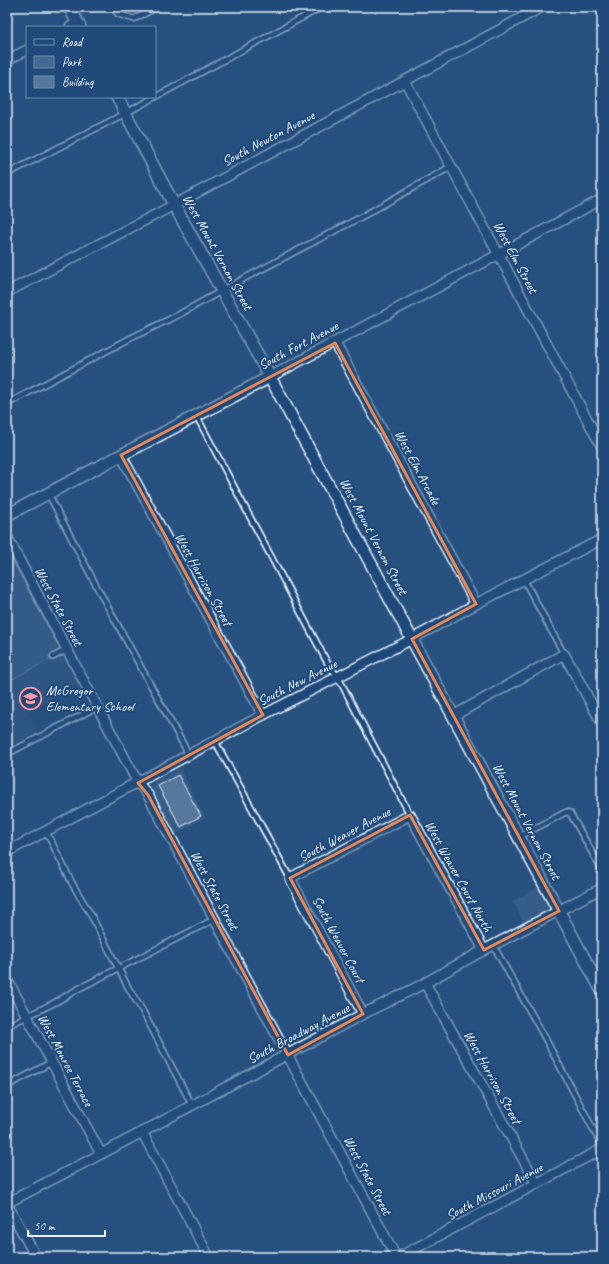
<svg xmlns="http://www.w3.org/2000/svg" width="609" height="1264" font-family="Caveat,sans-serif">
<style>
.built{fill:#355d88}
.green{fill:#436891;stroke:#96acc4}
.building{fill:#57789d;stroke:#e8f1f8}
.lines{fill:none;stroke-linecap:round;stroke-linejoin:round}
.service-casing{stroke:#e8f1f8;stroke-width:8}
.minor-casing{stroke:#e8f1f8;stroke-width:12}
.tertiary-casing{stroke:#e8f1f8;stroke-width:14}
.service{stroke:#1f4a7a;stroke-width:4.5}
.minor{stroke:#1f4a7a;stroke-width:9}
.tertiary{stroke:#1f4a7a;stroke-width:11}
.marked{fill:none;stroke:#e88753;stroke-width:3;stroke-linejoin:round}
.labels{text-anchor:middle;stroke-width:4;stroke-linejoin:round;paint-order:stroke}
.street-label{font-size:14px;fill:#e8f1f8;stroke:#1f4a7a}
.poi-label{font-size:14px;fill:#e8f1f8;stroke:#1f4a7a;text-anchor:start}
</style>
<rect width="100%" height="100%" fill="#27517f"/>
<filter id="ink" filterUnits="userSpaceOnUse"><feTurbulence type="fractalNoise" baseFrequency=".025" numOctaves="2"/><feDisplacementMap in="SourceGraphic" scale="8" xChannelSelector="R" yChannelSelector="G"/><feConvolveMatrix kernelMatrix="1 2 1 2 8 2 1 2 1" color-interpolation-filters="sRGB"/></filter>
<g filter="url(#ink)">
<g class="built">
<polygon points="62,653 79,684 28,712 39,734 7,751 7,682"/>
<polygon points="180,769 205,817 176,834 153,791 152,786 154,782"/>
<polygon points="539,887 547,902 548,906 546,910 524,923 512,901"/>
</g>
<polygon class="green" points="7,551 62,653 7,682"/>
<polygon class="building" points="178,775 201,816 181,827 158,786"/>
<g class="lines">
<defs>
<g id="service">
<polyline points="112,7 118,14 134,19 158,7"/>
<polyline points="7,174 126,113 322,7"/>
<polyline points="7,404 129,339 178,315 245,278 361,217 452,166"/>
<polyline points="197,417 328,664 338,677 410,815"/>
<polyline points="48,493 98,589 189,755"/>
<polyline points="524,580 564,654"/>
<polyline points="53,657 66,650"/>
<polyline points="215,741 290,878"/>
<polyline points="7,754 97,707"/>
<polyline points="45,832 50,839 73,885 91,915 129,989 142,1010 192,1105"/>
<polyline points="519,837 566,812 570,813 602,870"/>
<polyline points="493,945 545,1038 602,1146"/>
<polyline points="7,1026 56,1002 78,989 215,919"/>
<polyline points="7,1086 52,1062"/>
</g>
<g id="minor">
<polyline points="70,27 78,23"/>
<polyline points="7,60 27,50"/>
<polyline points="405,81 499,255 602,447"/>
<polyline points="7,292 174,205 542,7"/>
<polyline points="335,343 476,604"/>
<polyline points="270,377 602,199"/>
<polyline points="121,455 263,715"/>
<polyline points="7,537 138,783 148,795 396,1257"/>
<polyline points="453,716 564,654 602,723"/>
<polyline points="7,852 263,715 412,639 476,604 602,539"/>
<polyline points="7,979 101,1154"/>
<polyline points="425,983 537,1184"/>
<polyline points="363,1014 290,878 410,815 484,950"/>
<polyline points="142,1132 209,1257"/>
<polyline points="7,1203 101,1154 363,1014 425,983 484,950 602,888"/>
<polyline points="7,1204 36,1257"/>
<polyline points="399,1257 602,1149"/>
</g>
<g id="tertiary">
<polyline points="69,7 80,27"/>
<polyline points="117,97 174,205 270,377 602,991"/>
<polyline points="7,515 270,377"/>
</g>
</defs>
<use href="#service" class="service-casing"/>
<use href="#minor" class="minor-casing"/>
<use href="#tertiary" class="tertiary-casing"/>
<use href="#service" class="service"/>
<use href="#minor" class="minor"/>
<use href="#tertiary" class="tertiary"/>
</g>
</g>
<path d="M0 0H609V1264H0ZM335,343L476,604L412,639L559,911L484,950L410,815L290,878L363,1014L288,1055L148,795L138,783L263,715L121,455Z" fill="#27517f" fill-opacity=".55" fill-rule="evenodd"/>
<path class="marked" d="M335,343L476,604L412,639L559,911L484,950L410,815L290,878L363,1014L288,1055L148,795L138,783L263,715L121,455Z"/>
<defs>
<symbol id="school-ring" viewBox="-11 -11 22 22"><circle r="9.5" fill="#1f4a7a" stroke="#ff9aa2" stroke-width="1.5"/><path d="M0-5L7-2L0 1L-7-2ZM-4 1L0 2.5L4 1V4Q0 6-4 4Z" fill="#ff9aa2"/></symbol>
</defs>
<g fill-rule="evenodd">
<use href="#school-ring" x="18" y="686" width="25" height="25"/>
</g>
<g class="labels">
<g class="street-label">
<text transform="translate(268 138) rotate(-28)" y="5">South Newton Avenue</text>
<text transform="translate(218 252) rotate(61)" y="5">West Mount Vernon Street</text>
<text transform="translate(516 257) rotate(62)" y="5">West Elm Street</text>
<text transform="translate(298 345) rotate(-28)" y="5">South Fort Avenue</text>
<text transform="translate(418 467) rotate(62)" y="5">West Elm Arcade</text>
<text transform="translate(374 536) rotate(62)" y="5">West Mount Vernon Street</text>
<text transform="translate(204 579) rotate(61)" y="5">West Harrison Street</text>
<text transform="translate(59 606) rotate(62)" y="5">West State Street</text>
<text transform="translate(297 682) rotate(-27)" y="5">South New Avenue</text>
<text transform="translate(527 821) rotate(62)" y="5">West Mount Vernon Street</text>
<text transform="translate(344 834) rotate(-28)" y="5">South Weaver Avenue</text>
<text transform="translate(459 876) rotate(61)" y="5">West Weaver Court North</text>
<text transform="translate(215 890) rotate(62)" y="5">West State Street</text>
<text transform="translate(339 939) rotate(62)" y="5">South Weaver Court</text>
<text transform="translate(298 1033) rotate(-28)" y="5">South Broadway Avenue</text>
<text transform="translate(66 1060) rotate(62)" y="5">West Monroe Terrace</text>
<text transform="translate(493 1077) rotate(61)" y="5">West Harrison Street</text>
<text transform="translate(368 1175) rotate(62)" y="5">West State Street</text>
<text transform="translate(494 1191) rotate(-28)" y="5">South Missouri Avenue</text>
</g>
<g class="poi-label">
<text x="46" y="695">McGregor<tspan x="46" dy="16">Elementary School</tspan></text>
</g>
</g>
<rect width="609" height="1264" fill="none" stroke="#1f4a7a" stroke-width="24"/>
<rect x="12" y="12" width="585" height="1240" fill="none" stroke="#e8f1f8" stroke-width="1.5" filter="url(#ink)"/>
<rect x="26" y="26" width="130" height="72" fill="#1f4a7a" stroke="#6f8dac"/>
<rect x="34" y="39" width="20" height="6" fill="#1f4a7a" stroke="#6f8dac"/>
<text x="62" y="46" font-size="12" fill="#e8f1f8">Road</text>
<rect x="34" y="56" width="20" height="12" fill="#436891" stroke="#6f8dac"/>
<text x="62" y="66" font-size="12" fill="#e8f1f8">Park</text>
<rect x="34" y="76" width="20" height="12" fill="#57789d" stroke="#6f8dac"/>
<text x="62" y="86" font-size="12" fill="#e8f1f8">Building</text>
<path d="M28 1230v6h77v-6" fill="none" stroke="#e8f1f8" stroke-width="2"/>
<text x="34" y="1230" font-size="12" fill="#e8f1f8" stroke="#1f4a7a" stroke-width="3" paint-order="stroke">50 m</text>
</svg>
